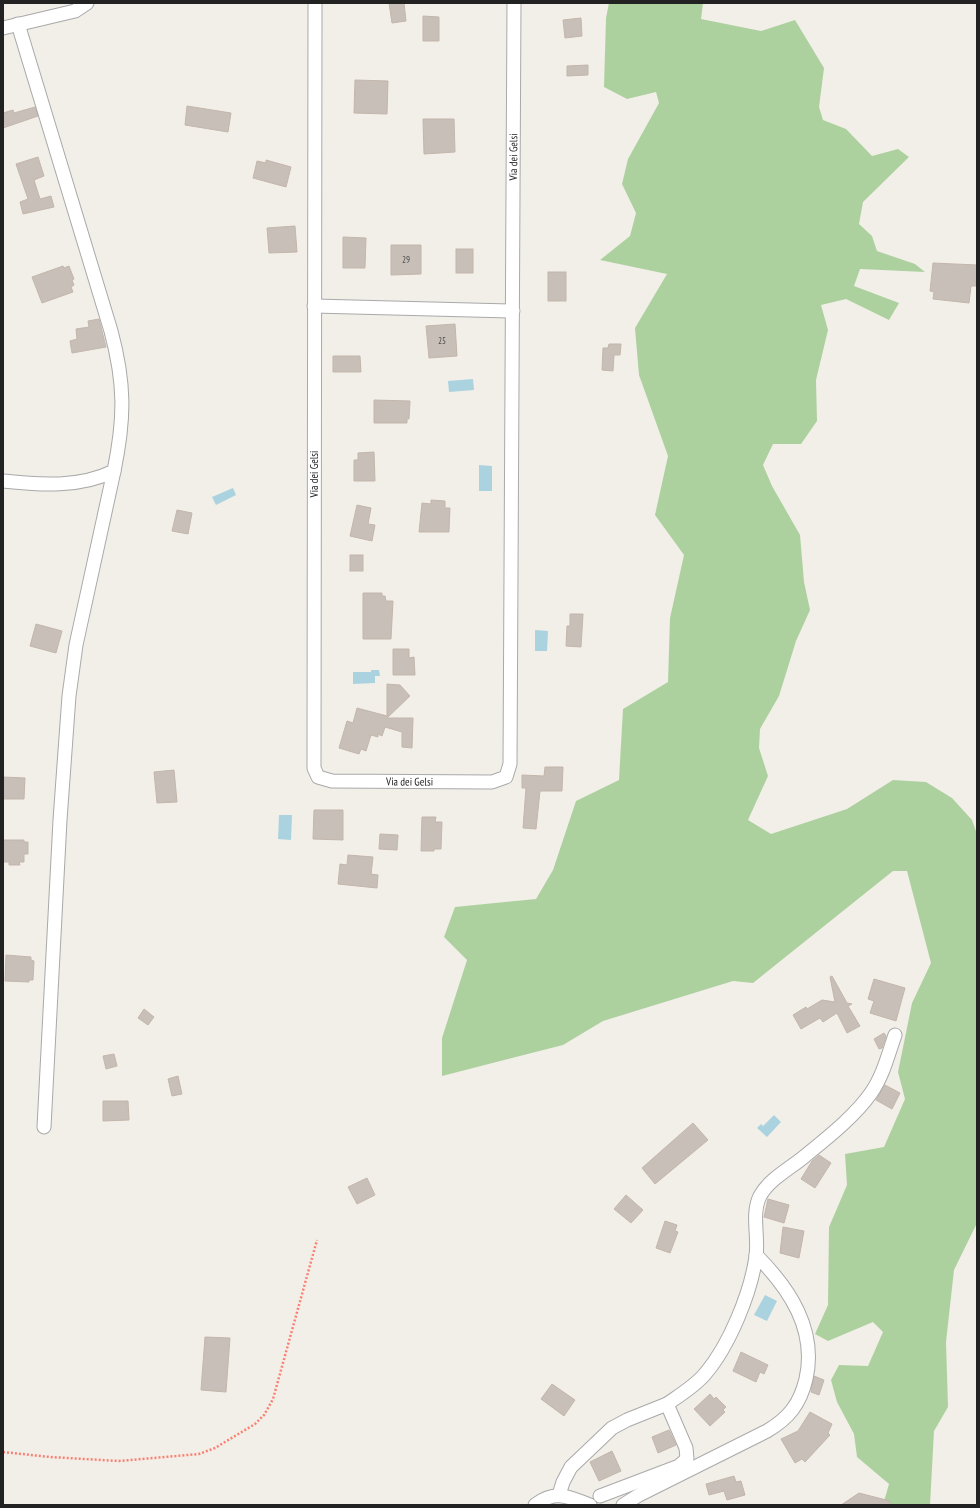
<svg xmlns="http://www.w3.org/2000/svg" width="980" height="1508" font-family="'PT Sans Narrow',sans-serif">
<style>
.forest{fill:#add19e}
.water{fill:#aad3df}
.building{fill:#c7bfb8;stroke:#c4b6ab}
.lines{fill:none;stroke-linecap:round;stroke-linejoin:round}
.minor-casing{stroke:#a9a9a9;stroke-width:15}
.path{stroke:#fa8072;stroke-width:2.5;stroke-dasharray:2 2;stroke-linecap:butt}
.minor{stroke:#fff;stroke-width:13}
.labels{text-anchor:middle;stroke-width:3;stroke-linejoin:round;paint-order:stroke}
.number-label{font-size:9px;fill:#4b4948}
.street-label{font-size:11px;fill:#222;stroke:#fff}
</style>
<rect width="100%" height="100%" fill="#f2efe9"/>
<polygon class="forest" points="609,3 703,3 701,19 761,31 795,20 824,68 819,107 823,120 846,129 872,156 898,149 909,157 863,202 859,224 872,236 877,251 915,264 925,272 860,269 854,286 899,303 889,320 846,299 821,305 828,330 816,380 817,421 801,444 773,444 763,465 772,486 800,535 804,582 810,610 796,641 779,696 760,729 759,748 768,776 748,820 771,834 847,809 893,780 926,782 952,798 972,820 977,834 977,1223 954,1270 946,1342 948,1407 934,1431 930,1505 883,1505 889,1484 857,1457 854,1434 837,1402 831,1380 839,1365 868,1366 883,1332 873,1322 828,1341 815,1334 828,1305 829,1227 847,1185 845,1154 884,1147 905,1099 898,1072 912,1003 931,963 907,871 893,871 753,983 733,981 603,1021 563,1045 442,1076 442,1038 467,960 444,937 455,907 536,899 553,870 576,801 619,780 623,709 668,682 670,618 684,555 655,515 668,456 639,375 635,328 667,274 600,260 630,236 636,213 622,184 628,159 659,103 656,92 627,99 604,87 606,18"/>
<g class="water">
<polygon points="473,379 474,390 449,392 448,381"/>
<polygon points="479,465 492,466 492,491 479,491"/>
<polygon points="233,488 236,495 216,505 212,497"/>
<polygon points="535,630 548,631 547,651 535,651"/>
<polygon points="371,670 379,670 380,676 375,676 375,683 353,684 353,672 371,672"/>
<polygon points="279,815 292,815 291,840 278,839"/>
<polygon points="774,1115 781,1122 767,1137 757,1128 761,1124 763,1126"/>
<polygon points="765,1295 777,1301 767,1321 754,1315"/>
</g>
<g class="building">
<polygon points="389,3 404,3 406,21 392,23"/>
<polygon points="423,16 439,17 439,41 423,41"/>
<polygon points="581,18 582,36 565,38 563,20"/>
<polygon points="588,65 588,75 567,76 567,66"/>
<polygon points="355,80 388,81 387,114 354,113"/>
<polygon points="187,106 231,113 228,132 185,125"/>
<polygon points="35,107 38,116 3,128 3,113 13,110 14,113"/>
<polygon points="423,119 454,119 455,152 424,154"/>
<polygon points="38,157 44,176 34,180 40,199 51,196 54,207 23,214 20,202 28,199 16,164"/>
<polygon points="266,160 291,167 286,187 253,178 257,161 266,163"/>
<polygon points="295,226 297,252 269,253 267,228"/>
<polygon points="343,237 366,238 365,268 343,268"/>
<polygon points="391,245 421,245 421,274 391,275"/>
<rect x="456" y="249" width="17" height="24"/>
<polygon points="933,263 977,265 976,286 971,286 969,303 933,299 934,292 930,291"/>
<polygon points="63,266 64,268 69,266 74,279 72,280 74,285 71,287 73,292 42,303 32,277"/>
<rect x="548" y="272" width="18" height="29"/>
<polygon points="99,319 106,347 72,353 70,341 77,339 76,329 89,327 88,321"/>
<polygon points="455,324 457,356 429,358 426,326"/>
<polygon points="609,344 621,344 620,355 614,355 613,371 602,370 603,348 608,348"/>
<polygon points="333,356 360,356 361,372 333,372"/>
<polygon points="374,400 410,401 409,419 407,419 407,423 374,423"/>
<polygon points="374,452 375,481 354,481 354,460 358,460 358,453"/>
<polygon points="431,500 445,501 445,508 450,508 449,532 419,532 422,503 431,504"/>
<polygon points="357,505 371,508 368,524 375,525 372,541 350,536"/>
<polygon points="177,510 192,513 188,534 172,531"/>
<rect x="350" y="555" width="13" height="16"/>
<polygon points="363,593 382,593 382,596 385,596 386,601 393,601 391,639 363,639"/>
<polygon points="570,614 583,614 581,647 566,646 567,626 570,626"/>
<polygon points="36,624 62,631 56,653 30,646"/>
<polygon points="393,649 409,649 409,658 414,657 415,675 393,675"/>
<polygon points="387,684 400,685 410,696 387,718 413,718 412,748 402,747 402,732 385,727 382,736 378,734 378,737 371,735 366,751 361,749 359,754 339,748 347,721 353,723 357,708 387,716"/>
<polygon points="545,767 563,767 562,791 540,791 536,829 523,828 526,788 522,788 522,775 544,776"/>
<polygon points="174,770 177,802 157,803 154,772"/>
<polygon points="3,777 25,778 24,799 3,799"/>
<polygon points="314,810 343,810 343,840 313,839"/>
<polygon points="422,817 436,817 435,822 442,822 441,849 434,849 434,851 421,851"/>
<polygon points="380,834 398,835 397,850 379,849"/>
<polygon points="3,840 24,840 24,842 28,842 28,854 24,854 24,862 19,862 20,865 9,865 9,862 3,862"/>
<polygon points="348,855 373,857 371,874 378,875 377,888 338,884 340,864 347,865"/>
<polygon points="6,955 31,957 31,960 34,961 33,980 29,980 29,982 5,981"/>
<polygon points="832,976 847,1003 852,1004 848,1006 860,1026 847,1033 837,1013 823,1022 820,1018 801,1029 793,1015 806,1007 807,1009 822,1000 835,1002 830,977"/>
<polygon points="874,979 905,988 896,1021 870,1013 874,1001 868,999"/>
<polygon points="144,1009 154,1017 148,1025 138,1018"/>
<polygon points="884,1033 886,1036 882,1048 879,1049 874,1039"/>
<polygon points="114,1054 117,1066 106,1069 103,1056"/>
<polygon points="178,1076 182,1094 172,1096 168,1079"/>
<polygon points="885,1085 900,1093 892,1109 876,1100"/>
<polygon points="103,1101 128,1101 129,1120 103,1121"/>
<polygon points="693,1123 708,1140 655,1184 642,1168"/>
<polygon points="819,1155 831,1163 815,1188 801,1179 812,1161"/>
<polygon points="367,1178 375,1195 357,1204 348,1187"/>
<polygon points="626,1195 643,1210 631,1223 614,1209"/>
<polygon points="768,1199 789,1205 784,1223 764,1217"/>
<polygon points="665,1221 677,1225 675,1231 678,1232 670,1253 656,1248"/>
<polygon points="783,1227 804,1231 799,1258 780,1253"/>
<polygon points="205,1337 230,1338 226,1392 201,1390"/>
<polygon points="741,1352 768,1365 764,1374 760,1372 756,1382 733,1371"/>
<polygon points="814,1376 824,1380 819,1395 811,1392"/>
<polygon points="552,1384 575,1400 564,1416 541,1399"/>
<polygon points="710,1394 714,1399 716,1397 726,1407 723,1410 725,1412 710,1426 694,1409"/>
<polygon points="810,1412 832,1424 828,1433 830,1435 805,1462 802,1459 795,1463 781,1439 798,1431"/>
<polygon points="669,1430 676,1445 658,1453 652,1437"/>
<polygon points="612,1451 621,1471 599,1481 590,1462"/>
<polygon points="734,1476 736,1482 741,1481 745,1495 727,1500 724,1491 709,1495 706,1484"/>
<polygon points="859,1493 890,1501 890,1505 841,1505"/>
</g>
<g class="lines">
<defs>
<g id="minor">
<path id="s1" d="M315,3L314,768L318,777L332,781L492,782L506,777L510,764L514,3"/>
<polyline points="3,28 75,11 87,3"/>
<polyline points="314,306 513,311"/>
<path d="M3,481C40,485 80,488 114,471C125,418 125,383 111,331L18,24"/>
<polyline points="44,1127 60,820 69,696 76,645 114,471"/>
<path d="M667,1404C680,1395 695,1386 705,1374C729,1346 751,1293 756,1256C759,1237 751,1214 760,1196C769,1179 791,1168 805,1156C827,1138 855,1116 871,1093C883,1076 888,1055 895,1035"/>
<polyline points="559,1495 563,1482 571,1467 612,1428 627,1420 667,1404 686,1448 687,1459 679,1466 600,1496"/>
<path d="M535,1505C556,1489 568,1497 590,1505"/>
<path d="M623,1505L639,1495L767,1431C789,1418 800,1404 806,1379C817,1330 790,1289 756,1255"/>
</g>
</defs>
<use href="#minor" class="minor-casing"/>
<polyline class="path" points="3,1452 50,1457 119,1461 199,1454 215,1448 255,1424 264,1415 273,1399 317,1240"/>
<use href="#minor" class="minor"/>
</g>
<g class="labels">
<g class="number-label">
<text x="406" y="263">29</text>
<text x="442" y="344">25</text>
</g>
<g class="street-label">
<text dy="4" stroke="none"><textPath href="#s1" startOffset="1585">Via dei Gelsi</textPath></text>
<text transform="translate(314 474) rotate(-90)" y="4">Via dei Gelsi</text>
<text dy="4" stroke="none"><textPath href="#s1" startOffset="867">Via dei Gelsi</textPath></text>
</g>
</g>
<rect width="980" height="1508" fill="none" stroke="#222222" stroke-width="8"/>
</svg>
